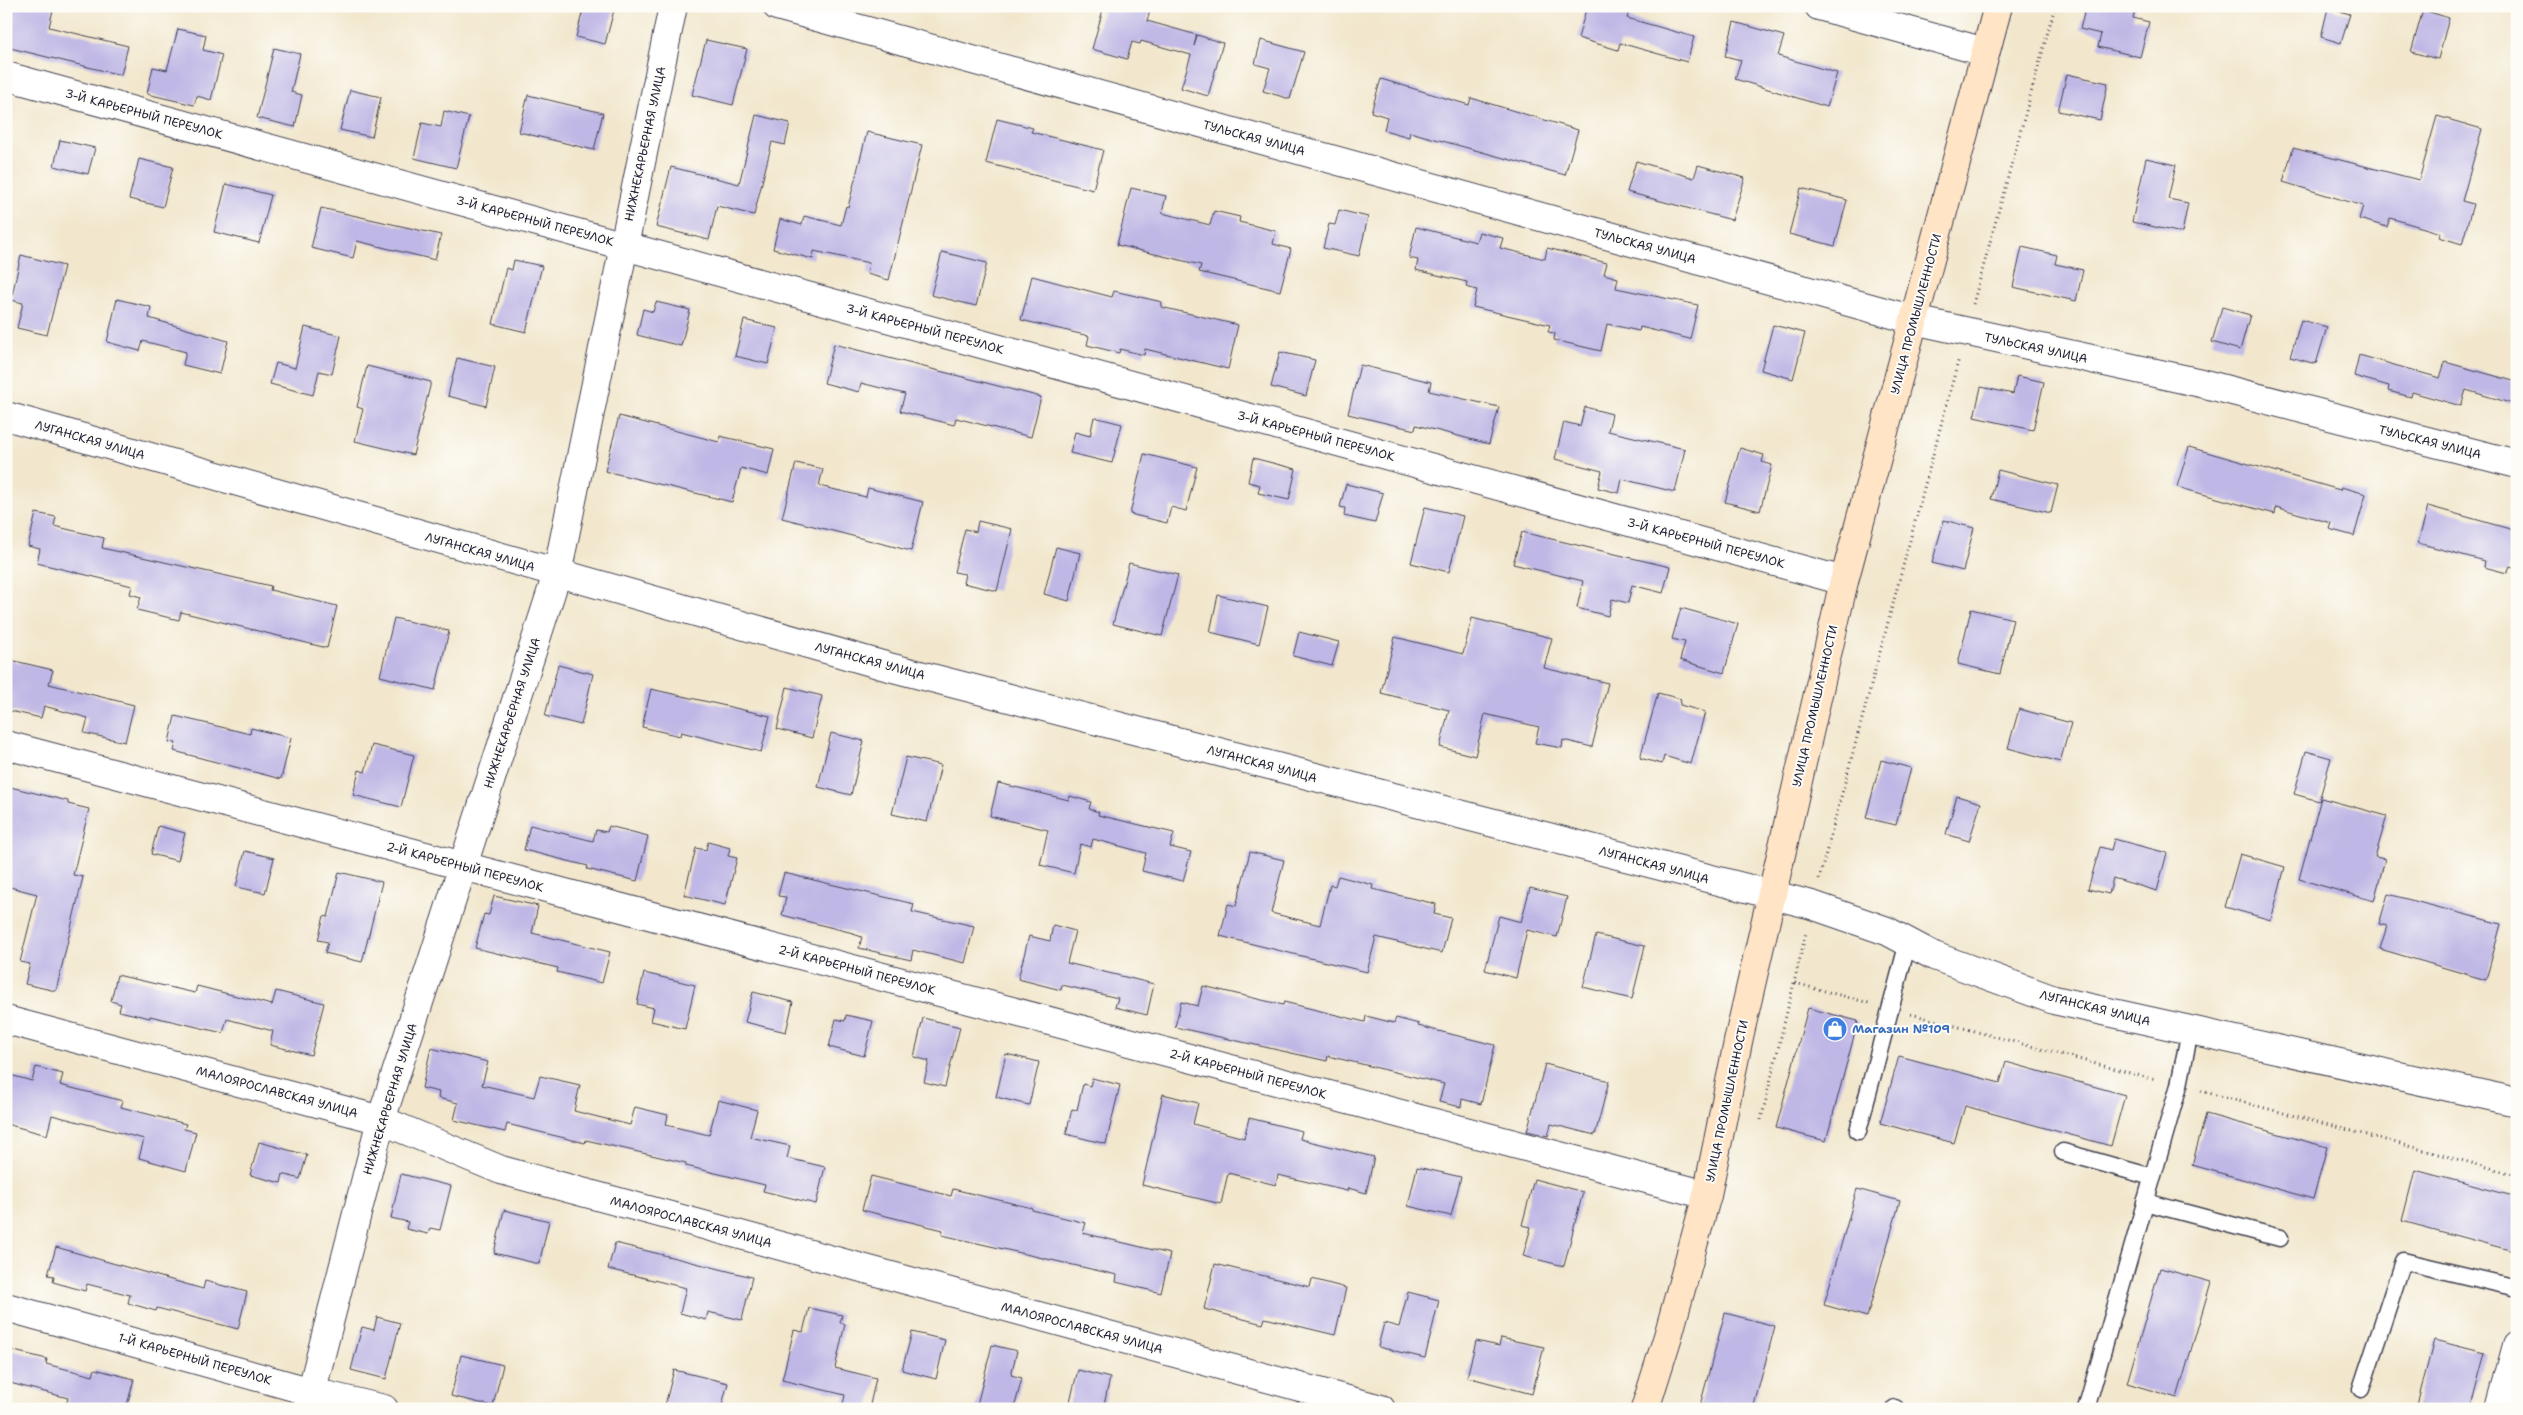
<svg xmlns="http://www.w3.org/2000/svg" width="2523" height="1415" font-family="'Shantell Sans',sans-serif">
<style>
.building{fill:#bfb7e5}
.lines{fill:none;stroke-linecap:round;stroke-linejoin:round}
.service-casing{stroke:#414051;stroke-width:19}
.minor-casing{stroke:#414051;stroke-width:30}
.secondary-casing{stroke:#414051;stroke-width:30}
.path{stroke:#414051;stroke-width:3;stroke-dasharray:1 4;stroke-linecap:butt}
.service{stroke:#fff;stroke-width:16}
.minor{stroke:#fff;stroke-width:28}
.secondary{stroke:#ffe4c6;stroke-width:28}
.labels{text-anchor:middle;stroke-width:4;stroke-linejoin:round;paint-order:stroke}
.street-label{font-size:12px;fill:#22223b;stroke:#fdfcf7}
.shop-label{font-size:12px;font-weight:bold;fill:#366cbe;stroke:#fdfcf7;text-anchor:start}
</style>
<rect width="100%" height="100%" fill="#fdfcf7"/>
<filter id="ink" filterUnits="userSpaceOnUse"><feTurbulence type="fractalNoise" baseFrequency=".02" numOctaves="2"/><feDisplacementMap in="SourceGraphic" scale="10" xChannelSelector="R" yChannelSelector="G"/><feConvolveMatrix kernelMatrix="1 2 1 2 8 2 1 2 1" color-interpolation-filters="sRGB"/></filter>
<filter id="wash" filterUnits="userSpaceOnUse"><feTurbulence type="fractalNoise" baseFrequency=".0096" numOctaves="4" result="noise"/><feDisplacementMap in="SourceGraphic" scale="20" xChannelSelector="R" yChannelSelector="G"/><feGaussianBlur stdDeviation="1.12" result="paint"/><feColorMatrix in="noise" values="0 0 0 0 0 0 0 0 0 0 0 0 0 0 0 0 0 1.4 0 .05"/><feComposite in="paint" operator="in"/></filter>
<g filter="url(#wash)">
<rect width="100%" height="100%" fill="#f2e7cd"/>
<g id="blocks">
<g class="building">
<polygon points="6,6 54,6 49,27 128,46 121,75 6,47"/>
<polygon points="584,6 600,6 614,10 605,44 576,37"/>
<polygon points="1104,6 1132,6 1150,11 1147,21 1197,35 1194,46 1197,35 1223,43 1208,96 1181,88 1191,55 1141,41 1140,44 1132,42 1127,59 1092,49"/>
<polygon points="1587,6 1631,6 1627,18 1694,37 1687,62 1620,43 1618,50 1578,38"/>
<polygon points="2086,6 2136,6 2133,18 2149,22 2140,57 2098,47 2101,34 2080,29"/>
<polygon points="2328,8 2350,14 2341,43 2321,37"/>
<polygon points="2423,10 2449,18 2438,59 2411,52"/>
<polygon points="1734,22 1784,36 1778,56 1837,73 1827,107 1735,79 1741,60 1725,56"/>
<polygon points="178,29 206,35 203,50 222,55 211,100 197,96 194,105 147,94 153,67 167,70"/>
<polygon points="706,40 747,49 733,105 692,95"/>
<polygon points="1261,40 1304,52 1290,99 1263,91 1270,68 1255,64"/>
<polygon points="274,48 300,54 291,92 302,95 295,127 257,118"/>
<polygon points="2067,74 2108,83 2100,120 2058,111"/>
<polygon points="1381,79 1469,105 1471,98 1578,130 1565,175 1410,132 1409,137 1384,130 1387,117 1371,112"/>
<polygon points="350,90 381,97 372,137 340,130"/>
<polygon points="528,95 603,113 594,150 519,132"/>
<polygon points="444,111 469,117 456,168 414,158 422,123 441,127"/>
<polygon points="756,115 790,123 785,145 772,142 754,215 717,206 709,240 656,227 671,167 739,184"/>
<polygon points="2437,116 2482,129 2462,201 2473,204 2462,244 2439,237 2441,233 2390,218 2387,227 2359,219 2363,206 2283,182 2293,148 2419,180"/>
<polygon points="997,119 1033,128 1031,132 1103,150 1093,190 986,163"/>
<polygon points="867,132 922,145 889,280 867,274 869,263 814,251 813,259 773,249 780,219 802,225 804,216 841,225 846,206 848,207"/>
<polygon points="60,140 95,148 88,174 54,166"/>
<polygon points="2146,158 2176,165 2168,199 2188,203 2182,233 2132,222"/>
<polygon points="139,159 173,167 163,207 129,199"/>
<polygon points="1636,161 1694,178 1698,165 1745,178 1732,220 1627,192"/>
<polygon points="226,184 271,195 259,243 214,232"/>
<polygon points="1131,188 1166,196 1162,213 1210,225 1214,211 1240,217 1239,222 1276,231 1273,244 1291,249 1280,291 1199,272 1201,265 1117,245"/>
<polygon points="1801,188 1847,200 1835,246 1789,234"/>
<polygon points="321,208 441,235 435,260 357,241 353,258 311,248"/>
<polygon points="1339,210 1368,217 1359,256 1323,248 1329,224 1335,225"/>
<polygon points="1416,227 1476,242 1479,232 1503,238 1500,248 1545,259 1547,248 1607,263 1604,274 1618,278 1616,288 1698,305 1690,339 1640,327 1639,331 1607,324 1601,351 1554,340 1555,333 1548,332 1550,325 1473,307 1477,290 1466,287 1467,282 1416,270 1418,260 1409,258"/>
<polygon points="2022,247 2057,255 2055,264 2083,270 2076,301 2013,287"/>
<polygon points="942,252 987,263 976,306 931,295"/>
<polygon points="21,255 64,266 47,335 17,328 23,303 11,300"/>
<polygon points="514,260 542,266 526,332 493,324 506,268 512,270"/>
<polygon points="1032,276 1112,297 1114,291 1162,302 1161,307 1238,325 1228,369 1145,349 1144,355 1120,349 1119,353 1087,345 1089,336 1021,320"/>
<polygon points="117,299 151,307 149,318 228,341 220,374 183,365 186,352 143,341 140,351 107,342"/>
<polygon points="656,302 690,310 681,346 637,335 643,309 653,312"/>
<polygon points="2222,307 2250,315 2240,350 2212,342"/>
<polygon points="744,320 777,328 768,364 735,356"/>
<polygon points="2301,320 2327,327 2316,364 2290,357"/>
<polygon points="1773,325 1805,333 1793,379 1761,370"/>
<polygon points="305,327 341,336 332,374 319,371 313,395 270,384 276,363 295,368"/>
<polygon points="834,344 1041,397 1031,437 956,418 954,425 900,411 905,394 861,383 859,392 824,383"/>
<polygon points="1280,352 1315,360 1306,396 1271,387"/>
<polygon points="2359,355 2440,378 2445,362 2517,382 2517,405 2466,390 2461,406 2412,392 2411,397 2388,391 2389,386 2354,376"/>
<polygon points="457,358 495,367 486,406 448,396"/>
<polygon points="1360,365 1431,382 1429,391 1499,407 1489,444 1416,425 1415,430 1348,414"/>
<polygon points="367,366 431,382 413,455 355,441 363,409 357,407"/>
<polygon points="2017,376 2044,382 2033,430 1974,417 1981,387 2013,394"/>
<polygon points="1585,407 1612,414 1608,431 1685,449 1675,492 1622,479 1619,493 1598,488 1602,471 1555,459 1564,422 1580,426"/>
<polygon points="619,416 719,442 720,436 774,449 768,475 741,468 732,502 605,471"/>
<polygon points="1094,417 1122,424 1112,463 1070,453 1075,432 1090,436"/>
<polygon points="2189,447 2340,490 2341,487 2366,494 2354,536 2329,529 2331,523 2276,507 2275,514 2177,487"/>
<polygon points="1740,448 1764,455 1762,462 1772,465 1760,511 1725,502"/>
<polygon points="1144,454 1197,467 1186,511 1171,507 1167,523 1130,514"/>
<polygon points="1253,458 1296,469 1289,500 1258,493 1260,485 1248,482"/>
<polygon points="796,463 823,469 819,486 866,497 868,488 923,502 911,551 782,518"/>
<polygon points="1998,470 2058,485 2051,513 1991,499"/>
<polygon points="1346,484 1383,493 1375,523 1344,516 1345,508 1340,507"/>
<polygon points="2428,506 2517,531 2517,568 2510,566 2507,573 2484,567 2485,561 2418,543"/>
<polygon points="1425,507 1463,516 1449,572 1411,563"/>
<polygon points="36,513 56,517 54,526 104,538 102,548 271,586 270,590 337,606 327,648 181,612 179,620 137,610 141,597 130,594 132,586 37,563 40,549 28,546"/>
<polygon points="1944,520 1974,528 1963,571 1932,563"/>
<polygon points="978,521 1012,529 997,591 963,583 965,574 954,572 965,529 976,532"/>
<polygon points="1522,532 1670,567 1663,593 1632,585 1628,603 1612,599 1608,616 1577,608 1583,581 1513,564"/>
<polygon points="1056,547 1080,553 1069,601 1044,594"/>
<polygon points="1129,563 1178,575 1162,636 1113,624"/>
<polygon points="1218,595 1268,607 1259,644 1210,632"/>
<polygon points="1681,608 1738,624 1724,673 1680,660 1685,642 1672,639"/>
<polygon points="1971,609 2013,619 2000,674 1958,664"/>
<polygon points="394,618 449,631 435,690 380,676"/>
<polygon points="1472,618 1552,638 1544,668 1608,683 1592,747 1563,740 1562,748 1535,743 1539,727 1485,714 1475,756 1440,747 1449,710 1381,693 1395,637 1463,654"/>
<polygon points="1299,632 1339,642 1332,666 1293,656"/>
<polygon points="6,659 53,670 49,684 134,705 125,742 84,733 88,718 44,706 41,718 6,710"/>
<polygon points="558,665 593,674 581,725 545,716"/>
<polygon points="787,687 822,696 812,738 777,729"/>
<polygon points="651,689 770,716 761,752 681,732 680,736 642,727"/>
<polygon points="1658,693 1681,699 1680,705 1705,712 1691,764 1664,756 1662,764 1640,758"/>
<polygon points="2019,709 2071,723 2060,762 2008,748"/>
<polygon points="175,716 250,734 251,728 291,738 281,779 174,751 176,743 169,742"/>
<polygon points="831,733 864,741 851,795 818,787"/>
<polygon points="372,745 414,755 401,807 353,795 359,770 365,772"/>
<polygon points="2306,751 2331,758 2319,801 2294,794"/>
<polygon points="906,757 941,765 927,822 892,814"/>
<polygon points="1881,760 1911,768 1896,825 1866,818"/>
<polygon points="998,783 1069,800 1070,796 1091,802 1089,809 1099,812 1098,815 1174,833 1170,847 1191,852 1183,881 1142,871 1146,853 1093,839 1091,847 1080,844 1074,873 1040,865 1048,830 990,816"/>
<polygon points="6,786 68,801 68,804 89,809 73,875 83,877 56,991 25,984 30,964 20,962 37,894 6,886"/>
<polygon points="1957,796 1981,803 1969,841 1946,834"/>
<polygon points="2321,798 2387,816 2375,857 2385,859 2374,901 2299,879"/>
<polygon points="530,825 593,841 596,830 607,832 609,826 648,836 637,881 587,869 588,866 524,850"/>
<polygon points="158,826 185,833 178,861 151,854"/>
<polygon points="2114,839 2167,853 2157,891 2113,878 2109,894 2088,889 2100,847 2111,850"/>
<polygon points="708,842 730,848 728,856 737,858 725,905 684,895 696,848 706,850"/>
<polygon points="245,851 274,858 265,893 236,887"/>
<polygon points="1250,852 1284,860 1271,913 1320,925 1330,885 1335,886 1338,876 1373,885 1372,889 1436,904 1434,914 1451,918 1442,953 1376,937 1367,972 1220,936 1228,904 1236,906"/>
<polygon points="2240,854 2285,867 2271,920 2225,907"/>
<polygon points="339,872 382,882 362,962 325,953 328,942 318,940 324,916 328,917"/>
<polygon points="784,873 914,904 912,912 974,926 965,963 913,950 911,960 859,948 862,937 853,934 853,933 782,915 786,897 778,896"/>
<polygon points="1530,888 1567,897 1557,937 1527,930 1516,978 1485,970 1499,916 1521,922"/>
<polygon points="2388,894 2501,924 2486,980 2380,949 2387,926 2379,924"/>
<polygon points="494,896 538,906 532,933 610,952 602,983 557,972 558,968 475,948 484,914 489,915"/>
<polygon points="1053,925 1075,931 1067,963 1154,984 1147,1015 1115,1007 1118,998 1062,985 1061,990 1018,979 1029,936 1050,941"/>
<polygon points="1596,935 1645,946 1632,999 1583,987"/>
<polygon points="644,973 695,985 685,1029 651,1021 654,1008 637,1004"/>
<polygon points="117,975 195,993 197,986 272,1005 276,991 324,1003 311,1055 270,1045 273,1031 227,1019 223,1033 150,1016 150,1018 119,1011 121,1004 111,1001"/>
<polygon points="1203,986 1283,1005 1284,1002 1365,1022 1366,1016 1394,1023 1396,1018 1419,1024 1418,1026 1495,1045 1481,1104 1462,1099 1461,1107 1439,1102 1444,1084 1328,1056 1327,1061 1175,1027 1181,1002 1198,1006"/>
<polygon points="753,992 793,1002 786,1032 745,1022"/>
<polygon points="1808,1008 1858,1021 1826,1141 1776,1128"/>
<polygon points="846,1015 873,1021 864,1056 829,1047 836,1019 845,1021"/>
<polygon points="923,1018 960,1027 945,1087 924,1082 929,1061 914,1057"/>
<polygon points="431,1048 488,1062 482,1085 534,1097 540,1076 580,1085 574,1111 630,1125 635,1107 668,1115 666,1125 709,1135 718,1100 757,1110 750,1137 790,1146 787,1158 825,1167 816,1204 763,1191 765,1185 686,1166 686,1163 586,1140 585,1143 507,1124 505,1132 454,1120 458,1103 438,1098 439,1092 422,1088"/>
<polygon points="1006,1054 1039,1062 1029,1105 996,1097"/>
<polygon points="1899,1056 2000,1083 2006,1062 2125,1095 2111,1146 1965,1106 1954,1143 1880,1123"/>
<polygon points="1545,1064 1609,1081 1595,1135 1551,1124 1548,1136 1527,1131"/>
<polygon points="36,1067 63,1074 60,1085 123,1101 121,1107 186,1124 184,1129 196,1132 186,1171 139,1158 144,1139 52,1115 47,1135 6,1124 6,1074 32,1081"/>
<polygon points="1092,1078 1120,1085 1106,1144 1066,1134 1072,1109 1077,1110 1083,1084 1090,1086"/>
<polygon points="1163,1094 1198,1103 1193,1124 1244,1138 1249,1118 1302,1131 1300,1139 1374,1157 1366,1193 1348,1188 1347,1191 1278,1175 1276,1185 1228,1173 1221,1204 1142,1185"/>
<polygon points="2206,1114 2327,1147 2313,1199 2192,1165"/>
<polygon points="259,1142 307,1155 300,1179 283,1174 281,1183 250,1175"/>
<polygon points="1417,1167 1461,1177 1451,1216 1408,1206"/>
<polygon points="2415,1170 2517,1197 2517,1252 2402,1221"/>
<polygon points="401,1174 451,1186 440,1230 430,1228 428,1234 406,1229 408,1222 391,1218"/>
<polygon points="871,1176 951,1196 953,1189 1032,1208 1032,1210 1086,1223 1083,1233 1170,1254 1161,1293 1116,1282 1117,1275 942,1235 943,1230 862,1210"/>
<polygon points="1534,1179 1583,1192 1564,1266 1523,1256 1531,1227 1522,1225"/>
<polygon points="1857,1189 1900,1201 1867,1317 1824,1305"/>
<polygon points="504,1210 549,1221 539,1264 494,1253"/>
<polygon points="615,1243 752,1277 742,1320 708,1312 706,1320 680,1313 686,1288 608,1269"/>
<polygon points="56,1247 203,1289 205,1281 247,1292 238,1329 157,1308 156,1311 128,1303 130,1295 87,1284 85,1291 53,1282 54,1276 48,1275"/>
<polygon points="1215,1264 1310,1287 1312,1279 1346,1288 1335,1335 1265,1318 1263,1324 1204,1309"/>
<polygon points="2160,1268 2211,1282 2177,1398 2127,1383"/>
<polygon points="1408,1292 1439,1300 1425,1358 1378,1347 1384,1323 1399,1327"/>
<polygon points="809,1308 842,1315 840,1323 845,1324 835,1368 876,1378 869,1409 842,1409 845,1395 782,1380 794,1330 803,1332"/>
<polygon points="1725,1313 1775,1326 1753,1409 1699,1409"/>
<polygon points="377,1317 400,1323 386,1379 351,1370 362,1327 374,1330"/>
<polygon points="912,1332 945,1340 936,1379 902,1370"/>
<polygon points="1501,1338 1544,1347 1532,1394 1467,1377 1476,1341 1499,1346"/>
<polygon points="2434,1340 2485,1353 2470,1409 2416,1409"/>
<polygon points="992,1345 1017,1351 1011,1375 1022,1378 1014,1409 976,1409"/>
<polygon points="6,1349 47,1359 46,1364 93,1376 95,1369 134,1379 126,1409 65,1409 68,1398 6,1382"/>
<polygon points="461,1355 503,1365 493,1406 451,1396"/>
<polygon points="674,1370 728,1383 721,1409 664,1409"/>
<polygon points="1078,1370 1110,1378 1103,1409 1068,1409"/>
</g>
</g>
</g>
<g filter="url(#ink)">
<use href="#blocks" fill-opacity="0" stroke="#414051" stroke-width="1"/>
<g class="lines">
<defs>
<g id="service">
<polyline points="1858,1131 1908,942"/>
<polyline points="2063,1152 2152,1177"/>
<polyline points="2145,1202 2280,1238"/>
<polyline points="2361,1389 2403,1261 2517,1288"/>
<polyline points="1895,1408 1896,1409"/>
<polyline points="2086,1409 2179,1085 2190,1031"/>
</g>
<g id="minor">
<polyline points="777,6 1914,320 2201,383 2517,464"/>
<polyline points="1819,6 1985,52"/>
<polyline points="6,76 1844,581"/>
<polyline points="6,416 889,667 1812,905 1887,931 1934,956 2054,1000 2517,1102"/>
<polyline points="6,745 1707,1195"/>
<polyline points="6,1020 381,1120 501,1170 1381,1409"/>
<polyline points="6,1307 312,1392 384,1409"/>
<polyline points="307,1409 381,1120 557,574 673,6"/>
<polyline points="2500,1409 2517,1345"/>
</g>
<polyline id="secondary" points="1645,1409 1668,1336 1707,1195 1739,1037 1844,581 1998,6"/>
</defs>
<use href="#service" class="service-casing"/>
<use href="#minor" class="minor-casing"/>
<use href="#secondary" class="secondary-casing"/>
<g class="path">
<polyline points="1973,304 2055,6"/>
<polyline points="1819,879 1959,358"/>
<polyline points="1795,983 1869,1003"/>
<polyline points="1911,1014 2156,1080"/>
<polyline points="2201,1091 2517,1175"/>
<polyline points="1761,1120 1806,933"/>
</g>
<use href="#service" class="service"/>
<use href="#minor" class="minor"/>
<use href="#secondary" class="secondary"/>
</g>
</g>
<defs>
<symbol id="shop-disc" viewBox="-11 -11 22 22"><circle r="9.5" fill="#3f7fe0" stroke="#fdfcf7"/><path d="M-5-2.5h2.3a2.7 3.5 0 0 1 5.4 0H5L5.5 6h-11ZM-1.5-2.5h3a1.5 2.3 0 0 0-3 0Z" fill="#fff"/></symbol>
</defs>
<g fill-rule="evenodd">
<use href="#shop-disc" x="1821" y="1015" width="28" height="28"/>
</g>
<g class="labels">
<g class="street-label">
<text transform="translate(144 114) rotate(15)" y="4">3-Й КАРЬЕРНЫЙ ПЕРЕУЛОК</text>
<text transform="translate(1254 138) rotate(15)" y="4">ТУЛЬСКАЯ УЛИЦА</text>
<text transform="translate(645 144) rotate(-78)" y="4">НИЖНЕКАРЬЕРНАЯ УЛИЦА</text>
<text transform="translate(535 221) rotate(15)" y="4">3-Й КАРЬЕРНЫЙ ПЕРЕУЛОК</text>
<text transform="translate(1645 246) rotate(15)" y="4">ТУЛЬСКАЯ УЛИЦА</text>
<text transform="translate(1916 314) rotate(-75)" y="4">УЛИЦА ПРОМЫШЛЕННОСТИ</text>
<text transform="translate(925 329) rotate(15)" y="4">3-Й КАРЬЕРНЫЙ ПЕРЕУЛОК</text>
<text transform="translate(2036 348) rotate(12)" y="4">ТУЛЬСКАЯ УЛИЦА</text>
<text transform="translate(1316 436) rotate(15)" y="4">3-Й КАРЬЕРНЫЙ ПЕРЕУЛОК</text>
<text transform="translate(90 440) rotate(16)" y="4">ЛУГАНСКАЯ УЛИЦА</text>
<text transform="translate(2430 442) rotate(14)" y="4">ТУЛЬСКАЯ УЛИЦА</text>
<text transform="translate(1706 543) rotate(15)" y="4">3-Й КАРЬЕРНЫЙ ПЕРЕУЛОК</text>
<text transform="translate(480 552) rotate(16)" y="4">ЛУГАНСКАЯ УЛИЦА</text>
<text transform="translate(870 661) rotate(15)" y="4">ЛУГАНСКАЯ УЛИЦА</text>
<text transform="translate(1815 706) rotate(-77)" y="4">УЛИЦА ПРОМЫШЛЕННОСТИ</text>
<text transform="translate(512 713) rotate(-72)" y="4">НИЖНЕКАРЬЕРНАЯ УЛИЦА</text>
<text transform="translate(1262 764) rotate(15)" y="4">ЛУГАНСКАЯ УЛИЦА</text>
<text transform="translate(1654 865) rotate(15)" y="4">ЛУГАНСКАЯ УЛИЦА</text>
<text transform="translate(465 867) rotate(15)" y="4">2-Й КАРЬЕРНЫЙ ПЕРЕУЛОК</text>
<text transform="translate(857 970) rotate(15)" y="4">2-Й КАРЬЕРНЫЙ ПЕРЕУЛОК</text>
<text transform="translate(2095 1008) rotate(14)" y="4">ЛУГАНСКАЯ УЛИЦА</text>
<text transform="translate(1248 1074) rotate(15)" y="4">2-Й КАРЬЕРНЫЙ ПЕРЕУЛОК</text>
<text transform="translate(277 1092) rotate(15)" y="4">МАЛОЯРОСЛАВСКАЯ УЛИЦА</text>
<text transform="translate(390 1099) rotate(-73)" y="4">НИЖНЕКАРЬЕРНАЯ УЛИЦА</text>
<text transform="translate(1727 1101) rotate(-78)" y="4">УЛИЦА ПРОМЫШЛЕННОСТИ</text>
<text transform="translate(691 1222) rotate(15)" y="4">МАЛОЯРОСЛАВСКАЯ УЛИЦА</text>
<text transform="translate(1082 1328) rotate(15)" y="4">МАЛОЯРОСЛАВСКАЯ УЛИЦА</text>
<text transform="translate(195 1359) rotate(16)" y="4">1-Й КАРЬЕРНЫЙ ПЕРЕУЛОК</text>
</g>
<g class="shop-label">
<text x="1852" y="1033">Магазин №109</text>
</g>
</g>
<rect width="2523" height="1415" fill="none" stroke="#fdfcf7" stroke-width="25"/>
</svg>
